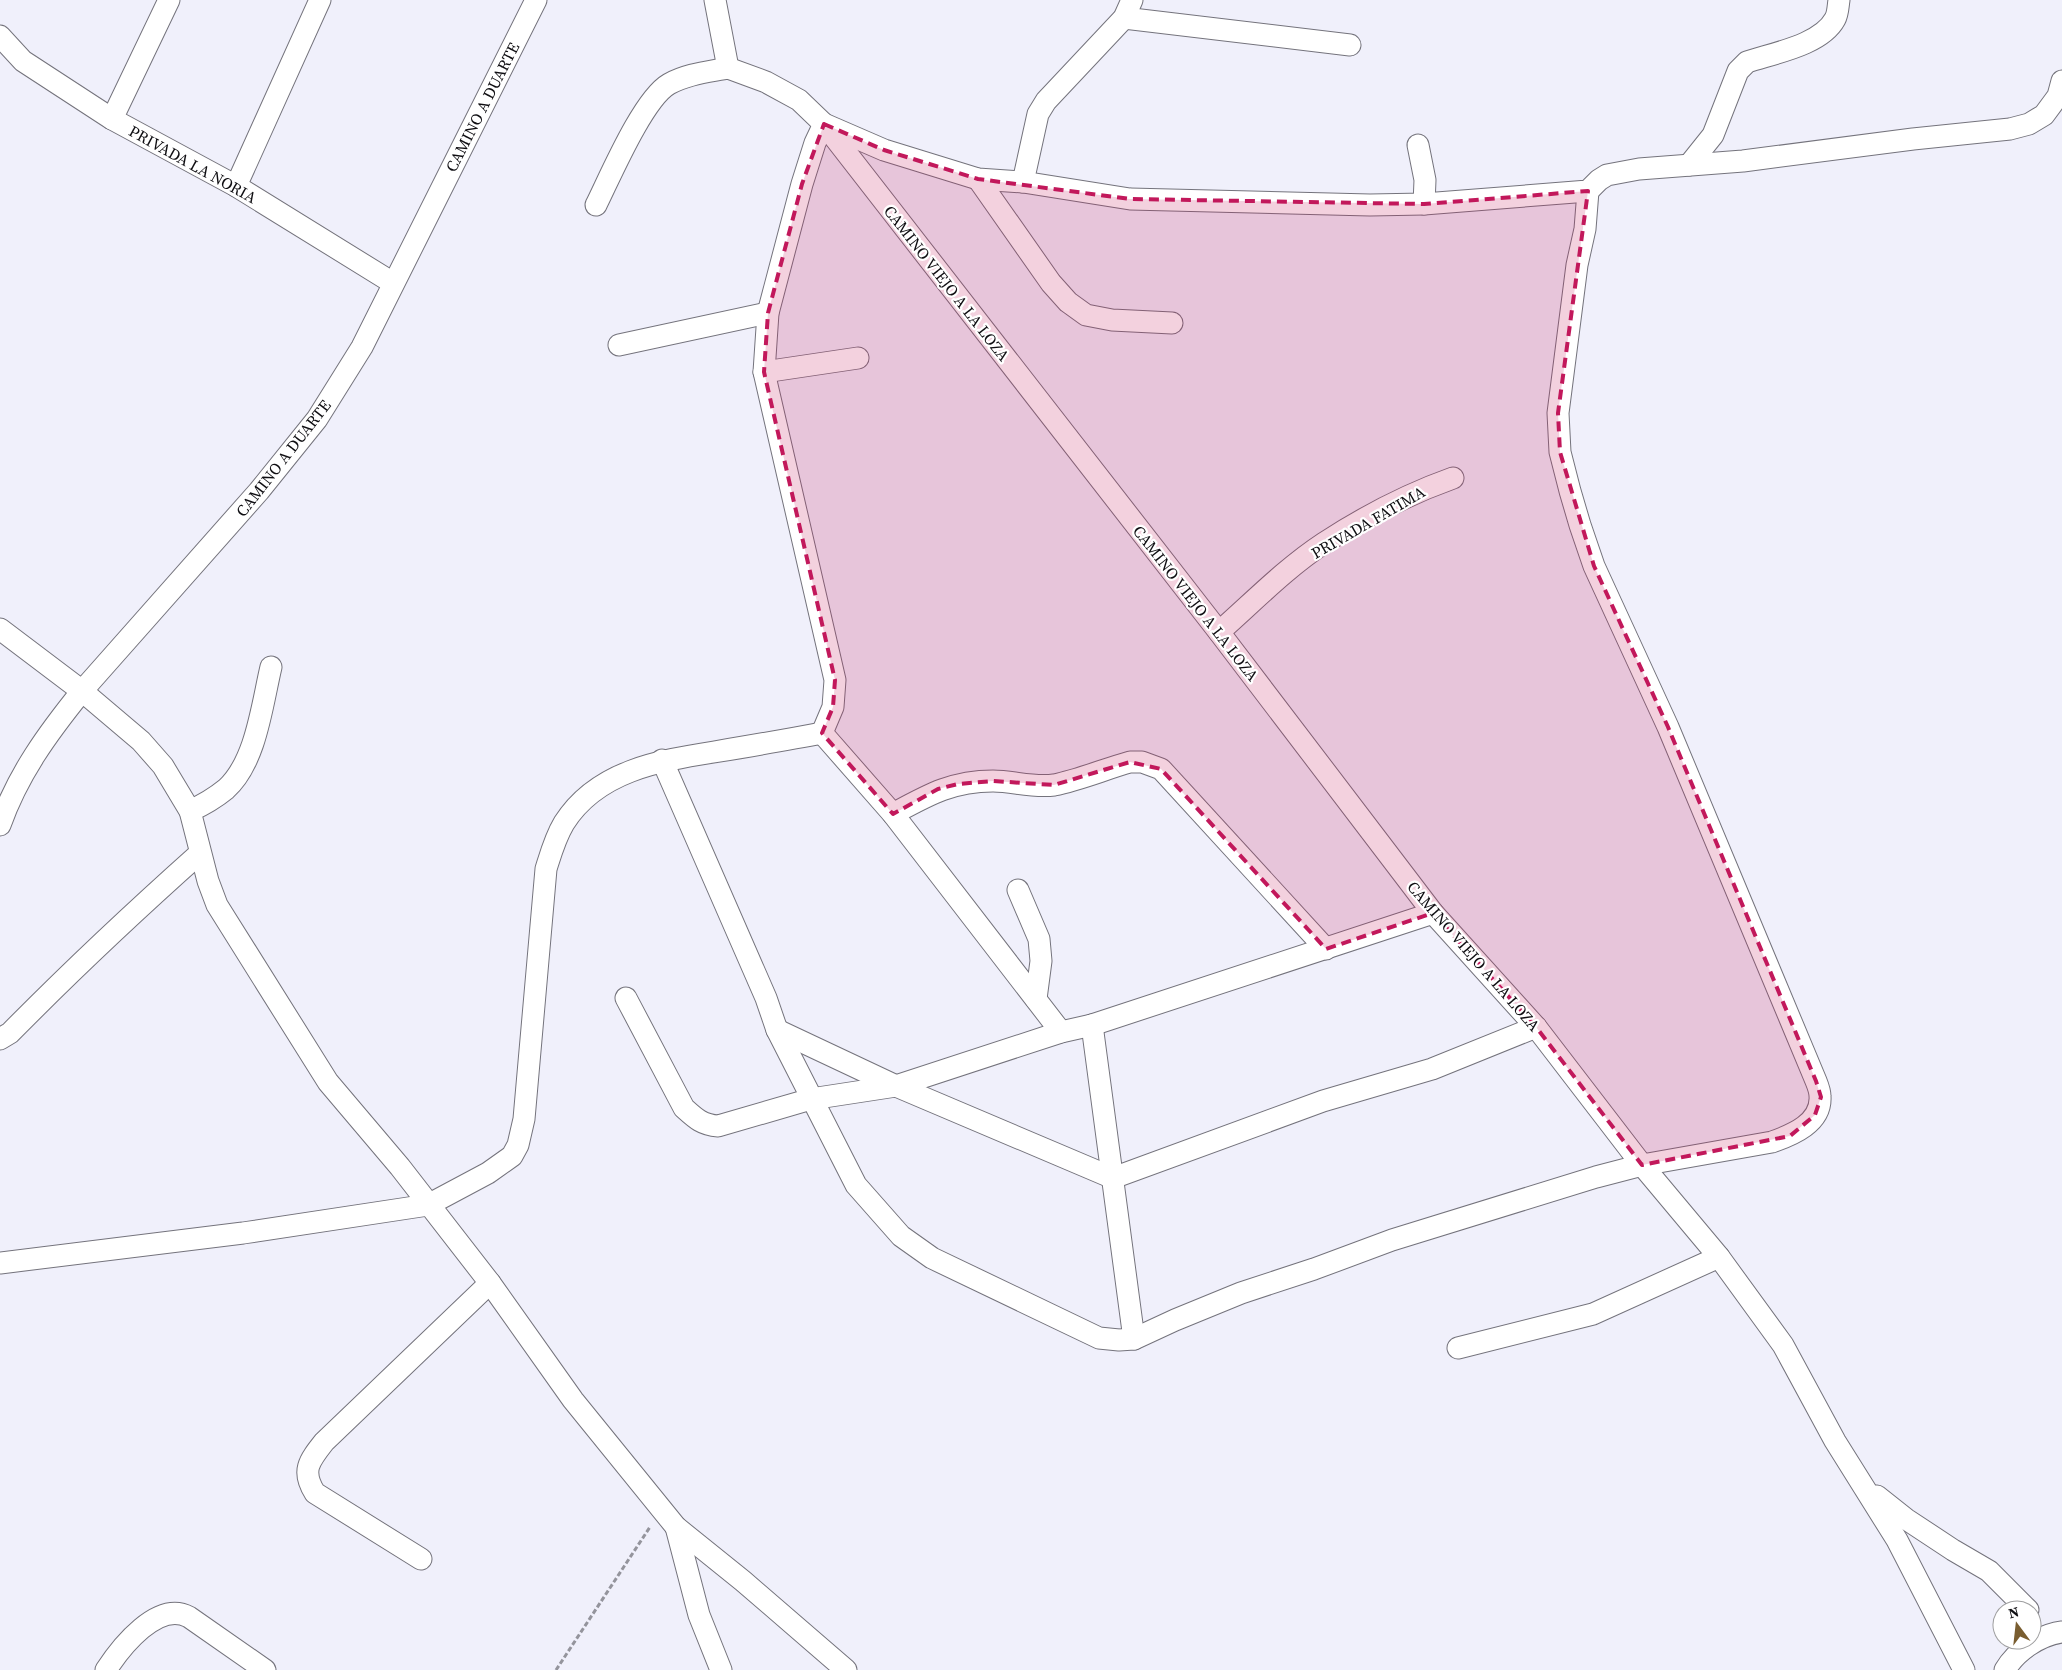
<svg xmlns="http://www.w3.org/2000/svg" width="2062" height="1670" font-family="'Source Serif 4',serif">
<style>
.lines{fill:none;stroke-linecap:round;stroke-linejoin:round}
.minor-casing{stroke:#74737c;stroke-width:23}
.path{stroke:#94949c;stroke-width:3;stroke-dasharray:5 2.5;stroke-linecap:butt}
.minor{stroke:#fff;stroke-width:21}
.marked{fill:#c2185b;fill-opacity:0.2;stroke:#c2185b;stroke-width:4;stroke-dasharray:10 6;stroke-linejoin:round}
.labels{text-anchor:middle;stroke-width:4.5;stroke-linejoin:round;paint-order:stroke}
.street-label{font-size:16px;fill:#0f0e12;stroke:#fff}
</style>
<rect width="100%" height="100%" fill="#f0f0fb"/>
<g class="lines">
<defs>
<g id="minor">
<polyline points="715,0 728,68"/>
<polyline points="1124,18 1350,45"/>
<polyline points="0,36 23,61 112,119 236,186 393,283"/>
<polyline points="728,68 766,82 799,100 824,124 1219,632 1433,913 1536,1027 1642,1165 1719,1257 1783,1345 1835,1441 1897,1540 1964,1670"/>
<polyline points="112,119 169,0"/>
<polyline points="1418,145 1425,180 1424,204"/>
<path d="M1689,165L1713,135L1738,71L1747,62C1774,53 1821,45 1835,19C1838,14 1838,6 1839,0"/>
<polyline points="978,179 1051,283 1068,302 1086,315 1112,320 1172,323"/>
<polyline points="1023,182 1038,114 1046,101 1124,18 1132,0"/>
<polyline points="236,186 320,0"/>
<path d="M596,205C610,177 643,99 669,84C687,74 708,72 728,68"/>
<polyline points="619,345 768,313"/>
<polyline points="764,372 858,358"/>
<polyline points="0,629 82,691 141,741 163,766 190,811 208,881 217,905 328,1082 400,1167 490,1283 573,1400 676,1527 743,1581 846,1670"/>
<path d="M1219,632C1253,602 1286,568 1324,543C1364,517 1408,494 1453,478"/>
<path d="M662,760L766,998L777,1030L856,1185L901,1236L932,1258L1099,1338L1119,1340L1134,1339L1175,1320L1241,1293L1314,1269L1392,1240L1596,1177L1642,1165L1772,1142C1792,1135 1822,1123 1820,1096C1820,1091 1818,1086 1816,1081L1668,727L1594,566L1580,525L1570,491L1560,452L1558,413L1577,265L1585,229L1588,191"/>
<path d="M190,811C203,805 215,798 226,789C256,762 262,705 271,667"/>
<path d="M893,814C928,795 952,781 993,781C1013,781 1033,788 1054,785C1079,780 1105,769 1130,762H1142L1161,769L1326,949"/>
<path d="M0,825C18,774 48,733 82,691L259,491L317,419L362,347L536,0"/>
<polyline points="1018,890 1039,939 1041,961 1036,999"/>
<path d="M626,998L684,1108C695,1118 702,1125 718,1126L811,1099L896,1086L1061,1032L1092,1025L1433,913"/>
<polyline points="1092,1025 1134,1339"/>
<polyline points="777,1030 896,1086 1113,1178 1323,1101 1432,1069 1536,1027"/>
<polyline points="1061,1032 893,814 822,733 833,707 835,680 764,372 768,313 802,184 815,143 824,124 884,150 978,179 1023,182 1130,199 1370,205 1424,204 1588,191 1599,180 1607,175 1639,169 1743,161 1913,139 2010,129 2029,124 2044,115 2058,96 2062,81"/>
<path d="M0,1039L10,1033C72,970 135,911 200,853"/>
<path d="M0,1263L243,1233L428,1205L488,1173L512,1156L518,1145L524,1119L546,869C551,853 555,838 564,823C597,771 658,761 714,752C750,746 786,740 822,733"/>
<polyline points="1458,1348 1593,1314 1719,1257"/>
<polyline points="1877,1496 1906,1519 1953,1550 1989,1571 2028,1610"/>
<polyline points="676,1527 699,1615 721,1670"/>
<path d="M421,1559L315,1493C301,1471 309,1461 324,1442L490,1283"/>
<path d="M106,1670C121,1647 158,1600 189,1617L265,1670"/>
<path d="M2005,1670C2016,1651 2040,1635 2062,1632"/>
</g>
</defs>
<use href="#minor" class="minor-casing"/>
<polyline class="path" points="556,1670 650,1527"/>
<use href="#minor" class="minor"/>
</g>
<path class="marked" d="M824,124L884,150L978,179L1130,199L1424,204L1588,191L1558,413L1560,452L1594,566L1668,727L1816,1081L1821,1097L1815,1115L1790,1136L1642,1165L1536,1027L1433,913L1326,949L1161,769L1130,762L1054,785L993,781L958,784L938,789L893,814L822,733L833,707L835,680L764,372L768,313L802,184Z"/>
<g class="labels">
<g class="street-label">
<text transform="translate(482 107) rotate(-63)" y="6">CAMINO A DUARTE</text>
<text transform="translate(193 164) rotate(29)" y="6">PRIVADA LA NORIA</text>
<text transform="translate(947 283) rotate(52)" y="6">CAMINO VIEJO A LA LOZA</text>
<text transform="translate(283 458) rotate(-52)" y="6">CAMINO A DUARTE</text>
<text transform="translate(1368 522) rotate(-30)" y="6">PRIVADA FATIMA</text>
<text transform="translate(1196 603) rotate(52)" y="6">CAMINO VIEJO A LA LOZA</text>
<text transform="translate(1474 956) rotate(49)" y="6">CAMINO VIEJO A LA LOZA</text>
</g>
</g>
<g transform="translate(2017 1625) rotate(345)"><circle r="24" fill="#ffffff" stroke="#9f9fa0"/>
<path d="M0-4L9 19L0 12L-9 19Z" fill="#795d30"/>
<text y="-8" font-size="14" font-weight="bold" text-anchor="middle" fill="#0f0e12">N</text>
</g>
</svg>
